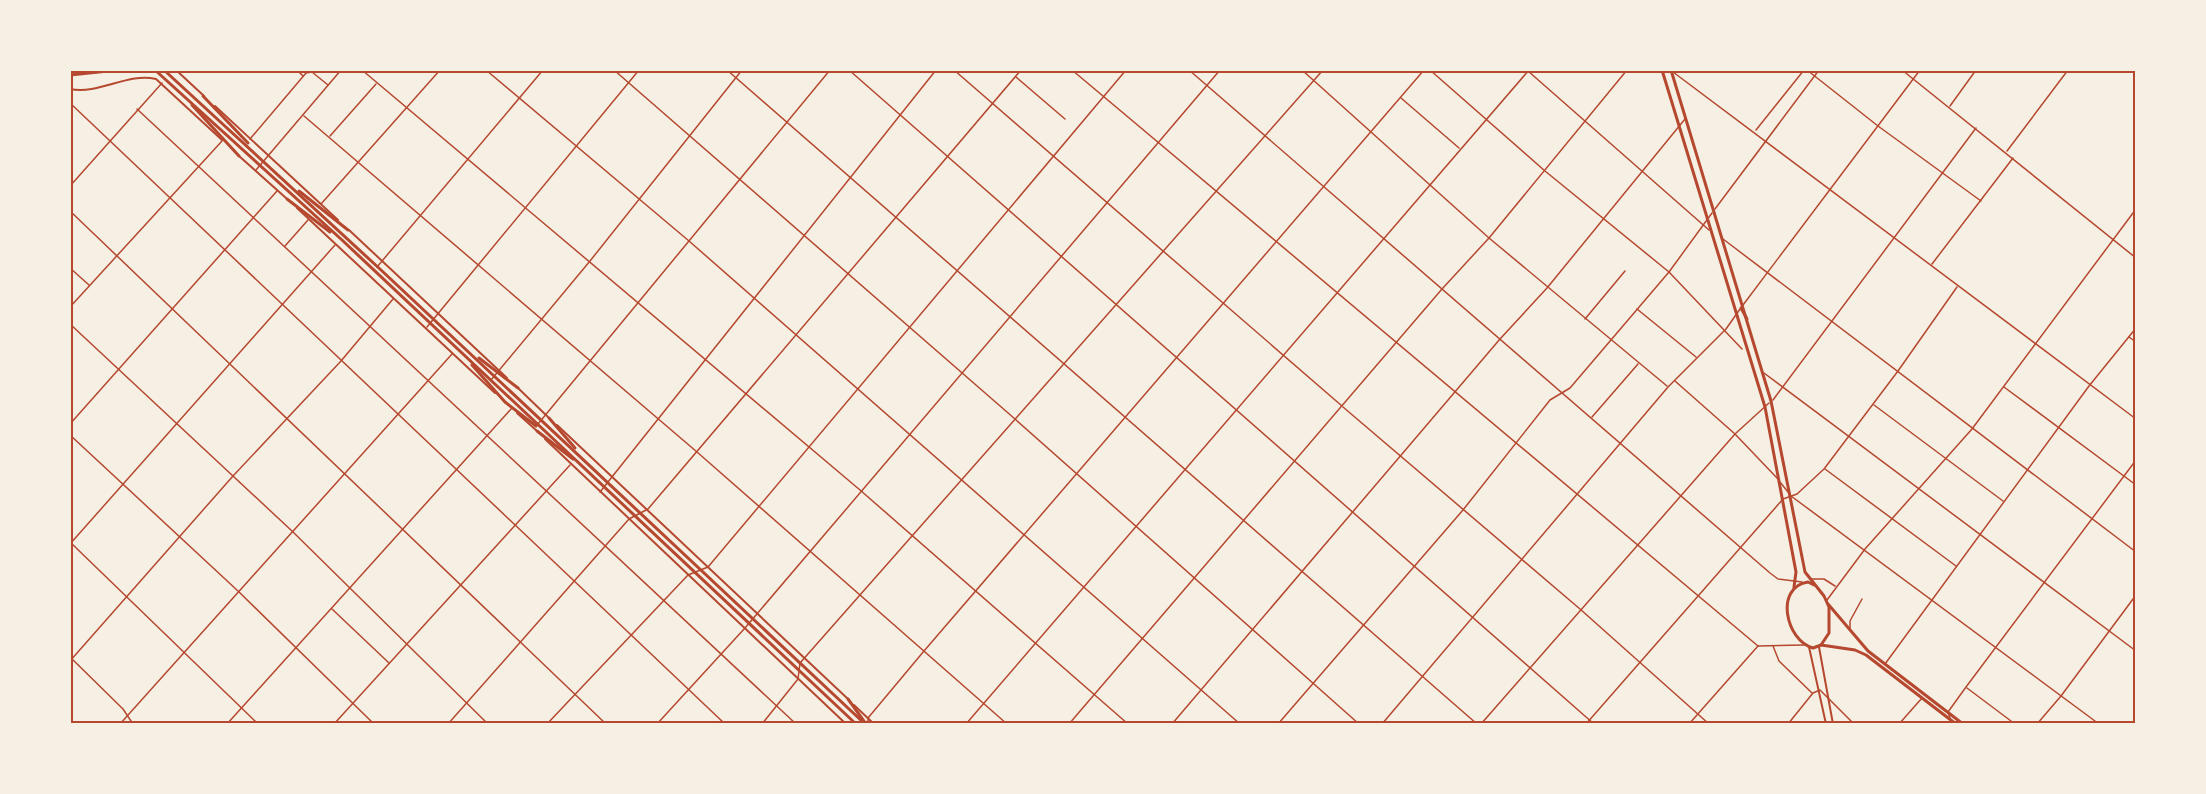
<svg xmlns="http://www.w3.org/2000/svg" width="2206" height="794" font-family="Raleway,sans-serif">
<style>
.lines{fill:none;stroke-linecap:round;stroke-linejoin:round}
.pedestrian{stroke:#b5482f;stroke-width:1.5}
.minor{stroke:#b5482f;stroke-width:1.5}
.secondary{stroke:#b5482f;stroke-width:2}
.primary{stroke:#b5482f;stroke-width:3}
.trunk{stroke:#b5482f;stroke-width:3}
.neatline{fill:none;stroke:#b5482f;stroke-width:2}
</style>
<rect width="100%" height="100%" fill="#f6efe4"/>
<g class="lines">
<polyline class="pedestrian" points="954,70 1342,406"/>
<g class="minor">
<polyline points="297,70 303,76"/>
<polyline points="362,70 860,490 1128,724"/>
<polyline points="486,70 689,241 1240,724"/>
<polyline points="614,70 1015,419 1359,724"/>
<polyline points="727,70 1477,724"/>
<polyline points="849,70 1594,724"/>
<polyline points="1072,70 1758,646"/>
<polyline points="1189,70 1770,573 1778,579 1802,582"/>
<polyline points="1302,70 1489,238 1667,386"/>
<polyline points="1430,70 1545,171 1669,272 1742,349"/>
<polyline points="1807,70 1878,126 1981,201"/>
<polyline points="1902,70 2136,258"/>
<polyline points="1528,71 1709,230"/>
<polyline points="1673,72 2136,419"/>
<polyline points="1016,77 1065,119"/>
<polyline points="1401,98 1459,148"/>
<polyline points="70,103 725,724"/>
<polyline points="1950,106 1976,70"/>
<polyline points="137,109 796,724"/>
<polyline points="304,116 697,452 1007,724"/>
<polyline points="1756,130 1804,70"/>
<polyline points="330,136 376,84"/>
<polyline points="250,139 306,73 312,72 328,85"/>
<polyline points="2007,151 2068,70"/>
<polyline points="256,170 341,70"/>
<polyline points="70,186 162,83"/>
<polyline points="321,204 440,70"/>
<polyline points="1715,209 1819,70"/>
<polyline points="70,211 606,724"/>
<polyline points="1723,239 2136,552"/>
<polyline points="285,246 308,220"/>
<polyline points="1932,264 2013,158"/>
<polyline points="377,267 543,70"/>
<polyline points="70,268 89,285"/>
<polyline points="1743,305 1920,70"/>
<polyline points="70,307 222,141"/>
<polyline points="1637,309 1696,357"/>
<polyline points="1585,319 1625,271"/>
<polyline points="70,324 292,531 488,724"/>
<polyline points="427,327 639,70"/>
<polyline points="2129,337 2136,342"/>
<polyline points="1764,373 2136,651"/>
<polyline points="491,380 590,261 742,70"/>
<polyline points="1675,381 1735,434 1777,478"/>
<polyline points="2004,387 2136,485"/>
<polyline points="1773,400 1976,128"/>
<polyline points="1874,405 2003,501"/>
<polyline points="1343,407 1580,609 1709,724"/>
<polyline points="1592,417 1638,364"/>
<polyline points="70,424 277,191"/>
<polyline points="538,424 830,70"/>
<polyline points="70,435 238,591 374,724"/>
<polyline points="1825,469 1956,566"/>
<polyline points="1780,482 1788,492"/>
<polyline points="600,492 936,70"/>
<polyline points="1791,496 2099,724"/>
<polyline points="70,542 258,724"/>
<polyline points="70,544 335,245"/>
<polyline points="1812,579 1824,579 1835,586"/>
<polyline points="1827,600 1865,549 1972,429 2136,209"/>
<polyline points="332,609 389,663"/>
<polyline points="1850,628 1850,621 1862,599"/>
<polyline points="1758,646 1804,645"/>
<polyline points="1773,646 1779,661 1812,693"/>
<polyline points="70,657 123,709 133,724"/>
<polyline points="70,661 233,476 341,361 393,299"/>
<polyline points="1885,664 2089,386 2136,328"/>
<polyline points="1967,688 2015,724"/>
<polyline points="1950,718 1948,712 1966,687 2136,460"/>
<polyline points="120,724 452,354"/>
<polyline points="227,724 512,408"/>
<polyline points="334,724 570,465"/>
<polyline points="448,724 629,519 648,509 1021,70"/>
<polyline points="547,724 688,575 708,567 1126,70"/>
<polyline points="657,724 745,628 1220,70"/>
<polyline points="762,724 798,679 800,663 1323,70"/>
<polyline points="868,724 868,718 924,651 1424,70"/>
<polyline points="966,724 1529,70"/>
<polyline points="1069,724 1442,289 1489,238 1627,70"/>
<polyline points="1172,724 1500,339 1547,288 1685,119"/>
<polyline points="1278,724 1463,510 1550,400 1570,388 1669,272 1712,213"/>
<polyline points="1382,724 1668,387 1726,329 1740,309"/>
<polyline points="1481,724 1735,434 1769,403"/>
<polyline points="1586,724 1783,499 1797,494 1824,469 1898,371 1957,287"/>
<polyline points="1689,724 1758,646"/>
<polyline points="1788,724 1813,693 1820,690 1854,724"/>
<polyline points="1899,724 1922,698"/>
<polyline points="2037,724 2061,696 2136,595"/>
</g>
<g class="secondary">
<polyline points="176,70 204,96"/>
<path d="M70,89C99,95 128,72 156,79L222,140"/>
<polyline points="215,106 338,220"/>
<polyline points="239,156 286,198"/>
<polyline points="297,208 495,393"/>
<polyline points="349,230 507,378"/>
<polyline points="518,388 548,417"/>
<polyline points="517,413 537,431"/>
<polyline points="557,425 848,699"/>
<polyline points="545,439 846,724"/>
<polyline points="1809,647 1826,724"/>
<polyline points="1819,647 1833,724"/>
<polyline points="854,705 874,724"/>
</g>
<g class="primary">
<polyline points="1662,70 1765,407 1796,572 1794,587"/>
<path d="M1671,70L1771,401L1805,572L1824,596L1829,607V633L1821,645L1813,648C1786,641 1774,587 1808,582L1814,585"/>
<polyline points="1741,308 1747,319"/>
<polyline points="1828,604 1868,651 1963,724"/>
<polyline points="1821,645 1855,650 1866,655 1956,724"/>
</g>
<g class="trunk">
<polyline points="155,70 342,240 856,724"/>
<polyline points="164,70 381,270 865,724"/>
<polyline points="70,75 118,70"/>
<polyline points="203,96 248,143"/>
<polyline points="192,105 239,156"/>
<polyline points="299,191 348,230"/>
<polyline points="287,199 330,232"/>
<polyline points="479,358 518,388"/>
<polyline points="472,365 505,402 536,426"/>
<polyline points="549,418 575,448"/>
<polyline points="537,431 573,459"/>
<polyline points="848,699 866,724"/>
</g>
</g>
<rect width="2206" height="794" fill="none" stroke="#f6efe4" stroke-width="144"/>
<rect x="72" y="72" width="2062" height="650" class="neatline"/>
</svg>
